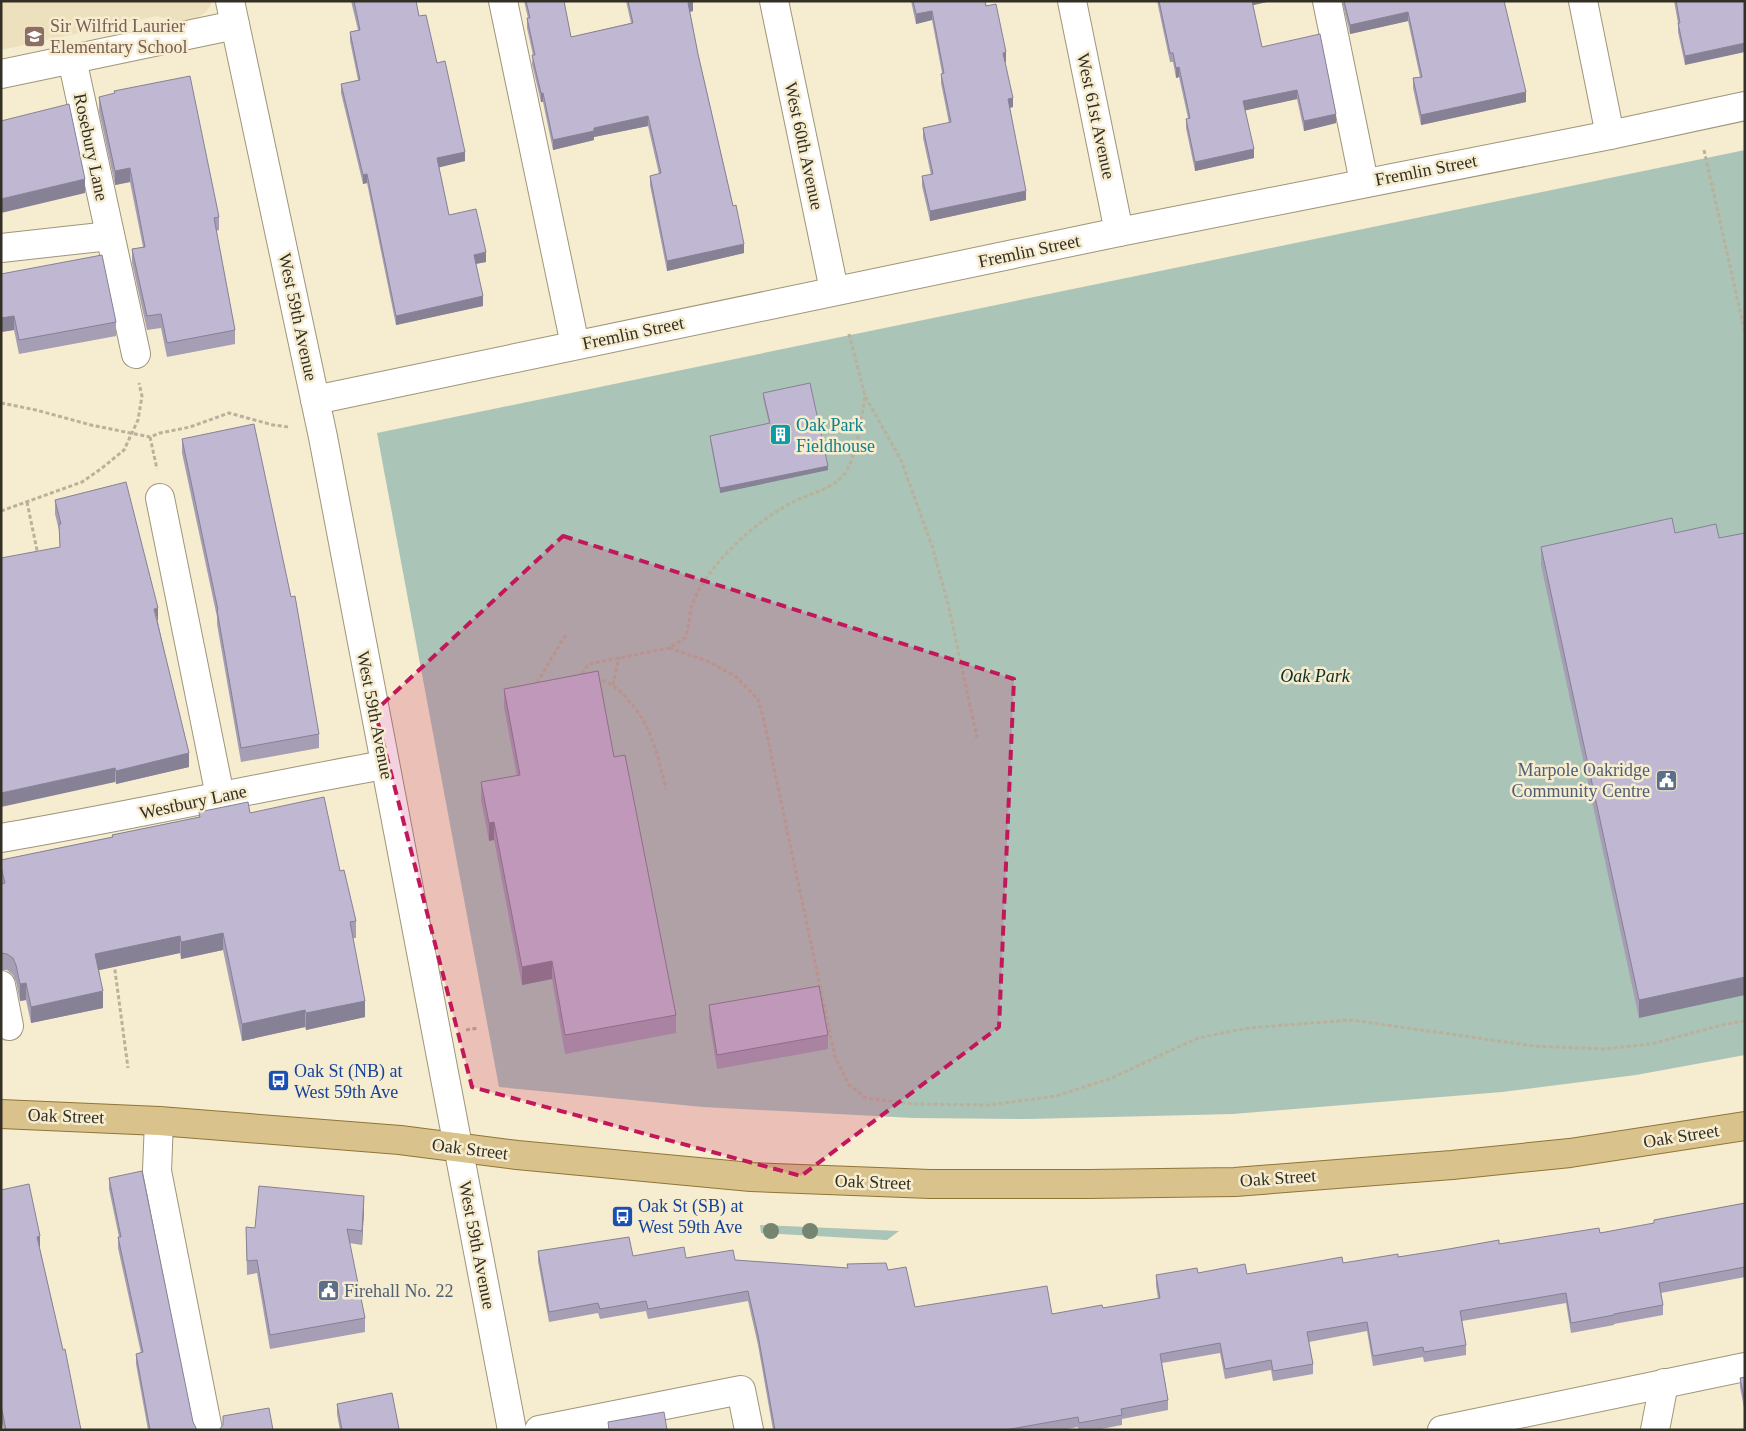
<svg xmlns="http://www.w3.org/2000/svg" width="1746" height="1431" font-family="'Times New Roman',serif">
<style>
.built{fill:#ede0bd}
.green{fill:#abc4b8}
.lines{fill:none;stroke-linecap:round;stroke-linejoin:round}
.minor-casing{stroke:#9e957a;stroke-width:30}
.major-casing{stroke:#8f7536;stroke-width:30}
.path{stroke:#b9b19a;stroke-width:3;stroke-dasharray:4 2.5;stroke-linecap:butt}
.minor{stroke:#fff;stroke-width:28}
.major{stroke:#dac28c;stroke-width:28}
.tree{fill:#768570}
.wall{fill:#a59eb5}
.shaded-wall{fill:#868194}
.building{fill:#c0b8d3;stroke:#868194}
.marked{fill:#c2185b;fill-opacity:0.2;stroke:#c2185b;stroke-width:4;stroke-dasharray:10 6;stroke-linejoin:round}
.labels{text-anchor:middle;stroke-width:5;stroke-linejoin:round;paint-order:stroke}
.education-label{font-size:18px;fill:#785e54;stroke:#f6eccf;text-anchor:start}
.street-label{font-size:18px;fill:#332f24;stroke:#f6eccf}
.culture-label{font-size:18px;fill:#0d838f;stroke:#f6eccf;text-anchor:start}
.park-label{font-size:18px;font-style:italic;fill:#0d3023;stroke:#f6eccf}
.service-label{font-size:18px;fill:#4e5e75;stroke:#f6eccf;text-anchor:end}
.transit-label{font-size:18px;fill:#164399;stroke:#f6eccf;text-anchor:start}
</style>
<rect width="100%" height="100%" fill="#f6eccf"/>
<polygon class="built" points="1,1 213,1 206,12 197,18 177,22 157,16 1,50"/>
<g class="green">
<polygon points="1745,150 1745,1055 1636,1075 1502,1092 1233,1114 1028,1119 913,1118 703,1107 499,1087 377,433"/>
<polygon points="760,1225 899,1231 887,1240 761,1233"/>
</g>
<g class="lines">
<defs>
<g id="minor">
<polyline points="230,1 323,437 512,1430"/>
<polyline points="503,1 575,345"/>
<polyline points="774,1 834,290"/>
<polyline points="1072,1 1119,232"/>
<polyline points="1327,1 1364,182"/>
<polyline points="1583,1 1610,135"/>
<polyline points="72,59 136,354"/>
<polyline points="1,74 235,25"/>
<polyline points="1,248 110,236"/>
<polyline points="315,400 1119,232 1610,135 1745,106"/>
<polyline points="160,498 220,796"/>
<path d="M1,838C129,816 256,788 384,765"/>
<polyline points="1,985 9,1026"/>
<polyline points="159,1121 157,1171 208,1430"/>
<polyline points="539,1430 741,1390 749,1430"/>
<polyline points="1442,1430 1745,1367"/>
<polyline points="1655,1430 1664,1383"/>
</g>
<polyline id="major" points="1,1114 159,1121 400,1140 517,1155 751,1177 930,1184 1089,1184 1235,1182 1452,1165 1570,1153 1745,1126"/>
</defs>
<use href="#minor" class="minor-casing"/>
<use href="#major" class="major-casing"/>
<g class="path">
<polyline points="1704,150 1745,333"/>
<polyline points="849,334 865,396 901,460 933,549 949,608 977,738"/>
<polyline points="1,403 36,410 91,425 150,437 160,433 190,427 229,413 273,425 289,427"/>
<polyline points="150,437 157,469"/>
<polyline points="27,502 38,555"/>
<polyline points="1,511 82,482 102,468 124,450 138,420 142,396 139,383"/>
<polyline points="669,648 707,661 735,676 758,699 764,721 835,1057 849,1085 866,1098 914,1104 989,1105 1056,1096 1109,1079 1198,1038 1248,1028 1351,1020 1534,1046 1603,1049 1651,1044 1726,1024 1745,1021"/>
<path d="M582,674L588,664L669,648L685,638C687,633 688,628 689,623C690,617 690,610 692,605C708,563 757,520 795,501C813,492 837,488 847,470C858,450 861,418 865,396"/>
<path d="M596,678C610,682 619,689 628,700C653,727 657,755 666,789"/>
<polyline points="537,683 566,634"/>
<polyline points="613,685 619,657"/>
<polyline points="114,963 128,1068"/>
<polyline points="466,1030 478,1028"/>
</g>
<use href="#minor" class="minor"/>
<use href="#major" class="major"/>
</g>
<g class="tree">
<circle cx="771" cy="1231" r="8"/>
<circle cx="810" cy="1231" r="8"/>
</g>
<g class="wall">
<polygon points="351,1 416,1 419,16 437,63 465,161 439,167 449,215 486,262 476,264 483,306 396,325 367,183 363,184 341,93 341,84 358,80 350,41 350,32 358,30"/>
<polygon points="524,1 564,1 571,37 631,23 626,1 692,1 693,11 690,12 698,54 744,253 667,271 650,185 650,176 659,174 648,126 594,137 594,140 553,150 543,102 541,102 532,64 533,55 527,28 527,18 528,18"/>
<polygon points="911,1 985,1 1006,62 1005,62 1013,107 1010,108 1026,200 930,221 922,186 922,176 931,175 923,138 923,128 949,123 941,83 941,74 942,73 932,20 916,24"/>
<polygon points="1157,1 1271,1 1252,5 1262,47 1336,123 1304,131 1297,99 1245,110 1254,158 1195,171 1186,128 1186,119 1188,118 1179,77 1176,78 1173,62 1170,62"/>
<polygon points="1342,1 1504,1 1526,102 1421,125 1413,88 1413,78 1420,77 1408,21 1350,34"/>
<polygon points="1674,1 1745,1 1685,65 1678,32 1678,23"/>
<polygon points="99,97 219,217 219,230 216,231 235,330 235,344 167,357 161,328 147,330 132,263 132,249 143,247 130,182 115,185 99,111"/>
<polygon points="1,274 116,322 116,336 19,354 14,330 1,332"/>
<polygon points="763,393 828,470 720,493 710,441 710,436 769,424 763,398"/>
<polygon points="182,439 319,734 319,748 241,762 217,624 217,617 182,453"/>
<polygon points="55,500 158,622 189,767 116,784 60,547 59,530 55,514"/>
<polygon points="1675,533 1719,538 1639,1018 1541,565 1541,547"/>
<polygon points="504,689 614,757 676,1015 676,1033 565,1054 552,979 522,985 494,840 489,841 481,800 481,782 517,776 504,707"/>
<polygon points="199,812 250,813 340,871 356,921 356,938 353,938 365,1017 306,1030 305,1027 242,1041 223,950 181,959 180,953 99,970 103,1008 31,1023 26,1000 20,1001 16,982 13,975 7,970 1,970 1,860 112,837 112,835 199,817"/>
<polygon points="709,1005 828,1035 828,1049 717,1069 709,1019"/>
<polygon points="109,1178 193,1422 197,1430 148,1430 136,1364 136,1354 141,1353 118,1248 118,1237 119,1237 109,1189"/>
<polygon points="1,1190 40,1249 81,1430 4,1430 1,1419"/>
<polygon points="1745,1203 1745,1277 1661,1293 1663,1305 1663,1315 1614,1324 1614,1325 1571,1333 1566,1303 1462,1321 1466,1345 1466,1355 1424,1362 1423,1357 1373,1366 1367,1331 1309,1342 1313,1364 1313,1374 1273,1381 1271,1370 1225,1379 1220,1353 1162,1363 1168,1400 1168,1410 1122,1419 1122,1425 1096,1430 1078,1430 1078,1427 1061,1430 773,1430 758,1345 748,1301 648,1319 646,1311 600,1319 598,1313 549,1322 538,1261 538,1251 633,1256 735,1260 847,1268 847,1264 888,1270 915,1307 1052,1314 1103,1308 1158,1299 1156,1285 1156,1275 1198,1273 1247,1274 1398,1257 1499,1244 1600,1233 1654,1224 1654,1220"/>
<polygon points="364,1210 362,1245 349,1243 365,1318 365,1332 270,1349 257,1273 247,1275 246,1227 255,1228"/>
<polygon points="1745,1377 1745,1413 1740,1387 1740,1378"/>
<polygon points="392,1393 399,1430 340,1430 337,1414 337,1404"/>
</g>
<g class="shaded-wall">
<polygon points="1250,1 1271,1 1250,6"/>
<polygon points="693,2 693,11 688,12 688,3"/>
<polygon points="932,11 932,20 916,24 916,14"/>
<polygon points="1408,12 1408,21 1350,34 1350,25"/>
<polygon points="1745,43 1745,52 1685,65 1685,56"/>
<polygon points="1006,52 1006,62 1003,62 1003,53"/>
<polygon points="1179,67 1179,77 1176,78 1176,68"/>
<polygon points="1297,90 1297,99 1243,111 1243,101"/>
<polygon points="1526,92 1526,102 1421,125 1421,115"/>
<rect x="541" y="93" width="2" height="9"/>
<polygon points="1013,98 1013,107 1008,108 1008,99"/>
<polygon points="1336,114 1336,123 1304,131 1304,121"/>
<polygon points="648,116 648,126 594,137 594,140 553,150 553,140 594,128"/>
<polygon points="1254,149 1254,158 1195,171 1195,162"/>
<polygon points="465,152 465,161 437,168 437,158"/>
<polygon points="130,168 130,182 115,185 115,171"/>
<polygon points="367,174 367,183 363,184 363,175"/>
<polygon points="85,179 85,193 1,213 1,199"/>
<polygon points="1026,191 1026,200 930,221 930,211"/>
<polygon points="744,244 744,253 667,271 667,261"/>
<polygon points="486,252 486,262 474,264 474,255"/>
<polygon points="483,296 483,306 396,325 396,316"/>
<polygon points="14,316 14,330 1,332 1,318"/>
<polygon points="828,466 828,470 720,493 720,488"/>
<polygon points="158,608 158,622 154,609"/>
<polygon points="189,753 189,767 116,784 116,771"/>
<polygon points="115,768 115,782 1,807 1,793"/>
<polygon points="494,822 494,840 489,841 489,823"/>
<polygon points="223,933 223,950 181,959 181,942"/>
<polygon points="180,936 180,953 95,971 95,954"/>
<polygon points="552,961 552,979 522,985 522,967"/>
<polygon points="1745,977 1745,995 1639,1018 1639,1000"/>
<polygon points="26,983 26,1000 20,1001 20,984"/>
<polygon points="103,991 103,1008 31,1023 31,1007"/>
<polygon points="365,1001 365,1017 306,1030 306,1013"/>
<polygon points="305,1010 305,1027 242,1041 242,1024"/>
<polygon points="364,1196 364,1210 362,1245 362,1231"/>
<polygon points="40,1236 40,1250 37,1237"/>
</g>
<g class="building">
<polygon points="354,1 416,1 419,16 426,15 437,63 445,61 465,152 437,158 449,215 476,209 486,252 474,255 483,296 396,316 367,174 363,175 341,84 360,80 350,32 360,30"/>
<polygon points="526,1 564,1 571,37 633,23 628,1 692,1 688,3 698,54 733,206 736,205 744,244 667,261 650,176 661,173 648,116 594,128 594,131 553,140 543,93 541,93 532,55 535,55 527,18 530,18"/>
<polygon points="913,1 985,1 986,6 996,4 1006,52 1003,53 1013,98 1008,99 1026,191 930,211 922,176 933,174 923,128 951,122 941,74 944,73 932,11 916,14"/>
<polygon points="1159,1 1252,1 1262,47 1320,34 1336,114 1304,121 1297,90 1243,101 1254,149 1195,162 1186,119 1190,118 1179,67 1176,68 1173,53 1170,53"/>
<polygon points="1344,1 1504,1 1526,92 1421,115 1413,78 1422,77 1408,12 1350,25"/>
<polygon points="1676,1 1745,1 1745,43 1685,56 1678,23 1680,23"/>
<polygon points="190,76 219,217 214,218 235,330 167,343 161,314 147,316 132,249 145,247 130,168 115,171 99,97 115,93 114,91"/>
<polygon points="69,104 85,179 1,199 1,121"/>
<polygon points="102,255 116,322 19,340 14,316 1,318 1,274"/>
<polygon points="810,383 828,466 720,488 710,436 770,423 763,393"/>
<polygon points="254,424 291,597 295,596 319,734 241,748 217,610 218,610 182,439"/>
<polygon points="126,482 158,608 154,609 189,753 116,771 115,768 1,793 1,558 60,547 59,524 61,524 55,500"/>
<polygon points="1672,518 1675,533 1716,524 1719,538 1745,533 1745,977 1639,1000 1541,547"/>
<polygon points="598,671 614,757 625,755 676,1015 565,1035 552,961 522,967 494,822 489,823 481,782 520,775 504,689"/>
<polygon points="324,797 340,871 344,870 356,921 350,922 365,1001 306,1013 305,1010 242,1024 223,933 181,942 180,936 95,954 103,991 31,1007 26,983 20,984 16,965 13,958 7,954 1,953 1,884 5,883 1,867 1,860 113,837 112,835 200,817 199,812 248,802 250,813"/>
<polygon points="819,986 828,1035 717,1055 709,1005"/>
<polygon points="142,1171 193,1422 197,1430 150,1430 136,1354 143,1352 118,1237 121,1237 109,1178"/>
<polygon points="29,1184 40,1236 37,1237 63,1350 65,1349 81,1430 6,1430 1,1405 1,1190"/>
<polygon points="259,1186 364,1196 362,1231 347,1229 365,1318 270,1335 257,1260 247,1261 246,1227 255,1228"/>
<polygon points="1745,1203 1745,1267 1659,1283 1663,1305 1614,1314 1614,1315 1571,1323 1566,1293 1460,1311 1466,1345 1424,1352 1423,1347 1373,1356 1367,1322 1307,1332 1313,1364 1273,1371 1271,1360 1225,1369 1220,1343 1160,1354 1168,1400 1121,1409 1122,1415 1079,1423 1078,1417 1005,1430 775,1430 758,1335 748,1291 648,1309 646,1301 600,1309 598,1303 549,1312 538,1251 629,1237 633,1256 684,1247 686,1258 733,1250 735,1260 848,1268 847,1264 886,1263 888,1270 906,1267 915,1307 1047,1286 1052,1314 1102,1305 1103,1308 1160,1298 1156,1275 1197,1268 1198,1273 1245,1264 1247,1274 1342,1257 1343,1263 1398,1254 1398,1257 1449,1249 1499,1240 1499,1244 1599,1228 1600,1233 1654,1223 1654,1220"/>
<polygon points="1745,1377 1745,1403 1740,1378"/>
<polygon points="392,1393 399,1429 393,1430 342,1430 337,1404"/>
<polygon points="269,1408 273,1430 219,1430 223,1425 223,1416"/>
<polygon points="664,1412 667,1430 609,1430 608,1422"/>
</g>
<path class="marked" d="M563,536L1014,679L999,1027L801,1176L472,1087L375,711Z"/>
<defs>
<symbol id="school-square" viewBox="-11 -11 22 22"><rect x="-9" y="-9" width="18" height="18" rx="4" fill="#8d6e63" stroke="#f6eccf"/><path d="M0-5L7-2L0 1L-7-2ZM-4 1L0 2.5L4 1V4Q0 6-4 4Z" fill="#fff"/></symbol>
<symbol id="building-square" viewBox="-11 -11 22 22"><rect x="-9" y="-9" width="18" height="18" rx="4" fill="#0f9aa8" stroke="#f6eccf"/><path d="M-4-6H4V6H1V3H-1V6H-4ZM-2.5-4.3h1.7v1.8h-1.7ZM.8-4.3h1.7v1.8H.8ZM-2.5-1h1.7V.8h-1.7ZM.8-1h1.7V.8H.8Z" fill="#fff"/></symbol>
<symbol id="civic-square" viewBox="-11 -11 22 22"><rect x="-9" y="-9" width="18" height="18" rx="4" fill="#5c6f8a" stroke="#f6eccf"/><path d="M-.6-6.5H3V-4.5H.6V-3L4-1V1h2V6H-6V1h2V-1L-.6-3ZM-1.2 2.5V6h2.4V2.5Z" fill="#fff"/></symbol>
<symbol id="bus-square" viewBox="-11 -11 22 22"><rect x="-9" y="-9" width="18" height="18" rx="4" fill="#1a4fb4" stroke="#f6eccf"/><path d="M-5-6H5V4H4V6H2V4H-2V6H-4V4H-5ZM-3.5-4V0h7V-4ZM-3.5 1.2v1.5H-2V1.2ZM2 1.2v1.5H3.5V1.2Z" fill="#fff"/></symbol>
</defs>
<g fill-rule="evenodd">
<use href="#school-square" x="22" y="24" width="25" height="25"/>
<use href="#building-square" x="768" y="422" width="25" height="25"/>
<use href="#civic-square" x="1654" y="768" width="25" height="25"/>
<use href="#bus-square" x="266" y="1068" width="25" height="25"/>
<use href="#bus-square" x="610" y="1204" width="25" height="25"/>
<use href="#civic-square" x="316" y="1278" width="25" height="25"/>
</g>
<g class="labels">
<g class="education-label">
<text x="50" y="32">Sir Wilfrid Laurier<tspan x="50" dy="21">Elementary School</tspan></text>
</g>
<g class="street-label">
<text transform="translate(1096 116) rotate(78)" y="6">West 61st Avenue</text>
<text transform="translate(804 146) rotate(78)" y="6">West 60th Avenue</text>
<text transform="translate(91 147) rotate(78)" y="6">Rosebury Lane</text>
<text transform="translate(1426 170) rotate(-11)" y="6">Fremlin Street</text>
<text transform="translate(1029 251) rotate(-12)" y="6">Fremlin Street</text>
<text transform="translate(298 317) rotate(78)" y="6">West 59th Avenue</text>
<text transform="translate(633 333) rotate(-12)" y="6">Fremlin Street</text>
<text transform="translate(375 715) rotate(79)" y="6">West 59th Avenue</text>
<text transform="translate(193 802) rotate(-12)" y="6">Westbury Lane</text>
<text transform="translate(66 1116) rotate(2)" y="6">Oak Street</text>
<text transform="translate(1681 1136) rotate(-9)" y="6">Oak Street</text>
<text transform="translate(470 1149) rotate(7)" y="6">Oak Street</text>
<text transform="translate(1278 1178) rotate(-4)" y="6">Oak Street</text>
<text transform="translate(873 1182) rotate(2)" y="6">Oak Street</text>
<text transform="translate(477 1245) rotate(79)" y="6">West 59th Avenue</text>
</g>
<g class="culture-label">
<text x="796" y="431">Oak Park<tspan x="796" dy="21">Fieldhouse</tspan></text>
</g>
<g class="park-label">
<text x="1315" y="682">Oak Park</text>
</g>
<g class="service-label">
<text x="1650" y="776">Marpole Oakridge<tspan x="1650" dy="21">Community Centre</tspan></text>
<text x="344" y="1297" text-anchor="start">Firehall No. 22</text>
</g>
<g class="transit-label">
<text x="294" y="1077">Oak St (NB) at<tspan x="294" dy="21">West 59th Ave</tspan></text>
<text x="638" y="1212">Oak St (SB) at<tspan x="638" dy="21">West 59th Ave</tspan></text>
</g>
</g>
<rect width="1746" height="1431" fill="none" stroke="#332f24" stroke-width="5"/>
</svg>
